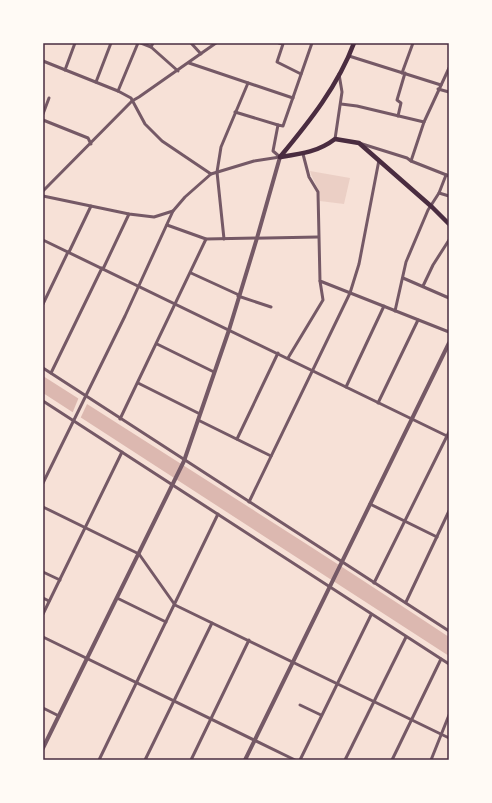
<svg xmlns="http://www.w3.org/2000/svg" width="492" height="803" font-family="'IBM Plex Sans',sans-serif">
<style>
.green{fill:#ebcfc5}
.water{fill:#dcb8b0}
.pier{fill:#f7e1d7}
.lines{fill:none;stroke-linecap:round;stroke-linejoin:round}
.minor{stroke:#755966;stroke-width:3}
.tertiary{stroke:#755966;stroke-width:4}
.secondary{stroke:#4a2c40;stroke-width:4.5}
.neatline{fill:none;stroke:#4a2c40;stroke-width:1.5}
</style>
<rect width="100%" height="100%" fill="#f7e1d7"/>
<path class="green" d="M310,171L350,178L344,204L320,201C321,189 313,182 310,171Z"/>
<path class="water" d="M43,376C179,463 315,548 449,637V656L43,393Z"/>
<polygon class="pier" points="79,397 88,402 80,419 72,414"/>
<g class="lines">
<g class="minor">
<polyline points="141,43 151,47 153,43"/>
<polyline points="191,43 201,54"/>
<polyline points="279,43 283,44 277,62 301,74"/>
<polyline points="151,47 178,71"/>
<polyline points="349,56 441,85"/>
<polyline points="43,61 118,91 131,98 145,124 162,141 211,174"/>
<polyline points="189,63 293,98"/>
<polyline points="65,70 75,43"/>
<polyline points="402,73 413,43"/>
<polyline points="96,82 111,43"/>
<polyline points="438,89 449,92"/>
<polyline points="118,91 138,43"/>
<polyline points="341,104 357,106 424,122"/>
<polyline points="235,112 278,125"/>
<polyline points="43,114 49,98"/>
<polyline points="398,116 401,103 397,100 405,73"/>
<polyline points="43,120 88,138 91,144"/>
<polyline points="335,139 342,92 339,74"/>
<polyline points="359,143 407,158 411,161 449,176"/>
<polyline points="303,154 309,177 318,192 320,281 449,332"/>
<polyline points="280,157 273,151 278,125 283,126 312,43"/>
<polyline points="411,161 424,122 449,68"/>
<polyline points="43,191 132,101 139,97 216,43"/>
<polyline points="439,193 449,196"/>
<polyline points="43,196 129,214 154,217 173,211"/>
<polyline points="167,225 206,239 318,237"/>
<polyline points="224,239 217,172 221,147 248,83"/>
<polyline points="43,240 449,437"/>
<polyline points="69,252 91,206"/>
<polyline points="103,269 129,214"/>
<polyline points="191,273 239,295"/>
<polyline points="403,278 449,298"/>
<polyline points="423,286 433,265 449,240"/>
<polyline points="238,296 271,307"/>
<polyline points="43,304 68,252"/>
<polyline points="395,311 406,262 428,210 439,193 446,175"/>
<polyline points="157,344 214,372"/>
<polyline points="288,358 323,300 320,281"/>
<polyline points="43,368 449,631"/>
<polyline points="51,373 102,268"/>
<polyline points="138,383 200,414"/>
<polyline points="346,387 384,306"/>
<polyline points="43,401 449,664"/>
<polyline points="378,403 418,320"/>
<polyline points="120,419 206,239"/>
<polyline points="198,420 271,456"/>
<polyline points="237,439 278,353"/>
<polyline points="43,483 125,316 173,211 185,197 211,174 254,161 280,157"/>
<polyline points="249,502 350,293 359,264 379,160"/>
<polyline points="370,504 437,537"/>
<polyline points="43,507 139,554 175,605 449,738"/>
<polyline points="43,572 60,580"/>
<polyline points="374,583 449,432"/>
<polyline points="43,598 49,601"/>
<polyline points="117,598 166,622"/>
<polyline points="406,602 449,511"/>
<polyline points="43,614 122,452"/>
<polyline points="43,637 295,760"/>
<polyline points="300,705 321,715"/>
<polyline points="43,708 59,716"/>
<polyline points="99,760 218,514"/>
<polyline points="145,760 212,623"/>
<polyline points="191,760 249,640"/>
<polyline points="300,760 371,615"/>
<polyline points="345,760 406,637"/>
<polyline points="392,760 441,659"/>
<polyline points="431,760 449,715"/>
</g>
<g class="tertiary">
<polyline points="43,748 184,461 229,330 257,238 280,157"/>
<polyline points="245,760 449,343"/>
</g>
<g class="secondary">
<path d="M280,157C301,154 318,152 335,139L359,143L432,207L449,224"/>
<path d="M280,157C309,122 338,86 354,43"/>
</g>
</g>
<rect width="492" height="803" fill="none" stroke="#fffaf5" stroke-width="88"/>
<rect x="44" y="44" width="404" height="715" class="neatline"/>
</svg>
